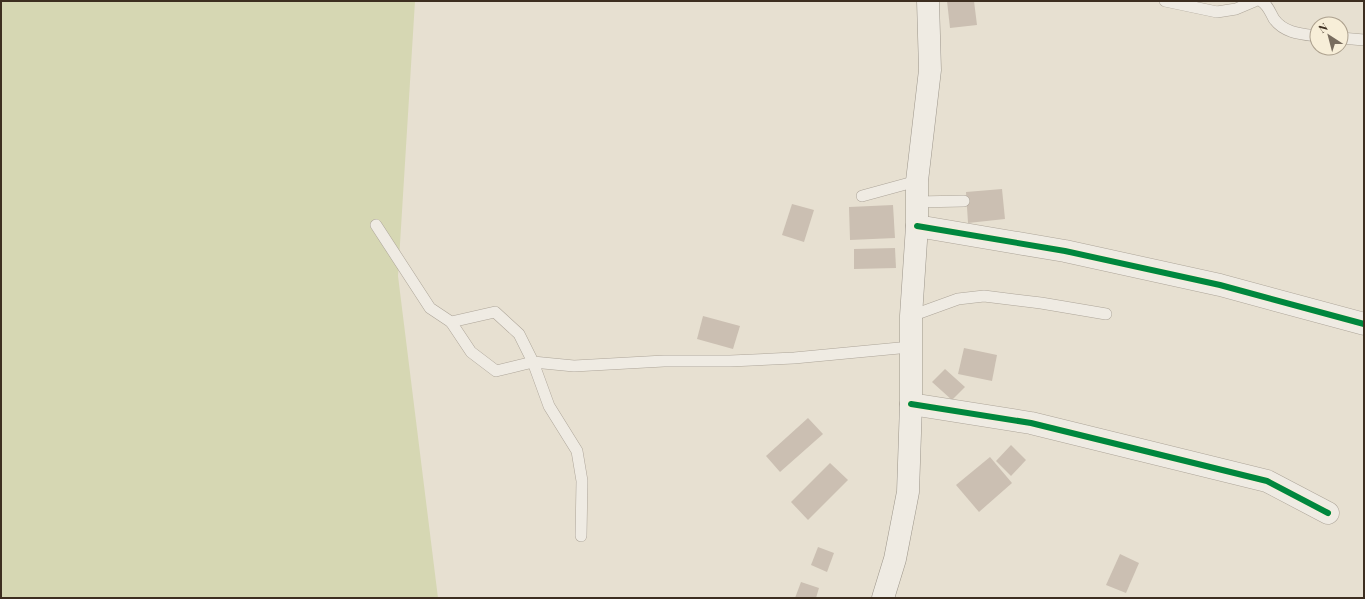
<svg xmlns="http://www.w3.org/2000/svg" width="1365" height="599" font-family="'Playfair Display',serif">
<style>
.green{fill:#d6d7b3}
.building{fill:#cbbfb2}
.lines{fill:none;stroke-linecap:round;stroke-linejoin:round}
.service-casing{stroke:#ada599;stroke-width:12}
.minor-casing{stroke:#ada599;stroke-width:23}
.secondary-casing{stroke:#9c958a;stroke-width:23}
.service{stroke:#efebe3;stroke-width:11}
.minor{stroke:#efebe3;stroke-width:22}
.secondary{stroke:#efebe3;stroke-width:22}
.cycleway-casing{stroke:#f7eed8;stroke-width:8}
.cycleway{stroke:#00873e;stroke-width:6}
</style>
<rect width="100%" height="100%" fill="#e7e0d1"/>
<polygon class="green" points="1,1 415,1 398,276 438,598 1,598"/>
<g class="building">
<polygon points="947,1 974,1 977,25 950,28"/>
<polygon points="1002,189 1005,219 968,223 966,192"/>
<polygon points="792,204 814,210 804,242 782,235"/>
<polygon points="893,205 895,238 850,240 849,207"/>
<polygon points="895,248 896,268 854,269 854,249"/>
<polygon points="703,316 740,326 733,349 697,339"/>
<polygon points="964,348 997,355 992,381 958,374"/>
<polygon points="945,369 965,387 952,400 932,382"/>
<polygon points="808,418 823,434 780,472 766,456"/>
<polygon points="1011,445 1026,460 1011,476 996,461"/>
<polygon points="990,457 1012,483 979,512 956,485"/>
<polygon points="830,463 848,480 808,520 791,502"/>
<polygon points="818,547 834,553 827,572 811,565"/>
<polygon points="1120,554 1139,563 1126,593 1106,585"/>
<polygon points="801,582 819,588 816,598 795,598"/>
</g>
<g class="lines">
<defs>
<g id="service">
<polyline points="1165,1 1217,12 1236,9 1255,1"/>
<path d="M1261,1C1268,5 1270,12 1274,19C1284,33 1301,34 1317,36"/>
<polyline points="1341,38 1364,40"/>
<polyline points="862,196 917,181"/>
<polyline points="917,202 964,201"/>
<polyline points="376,225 430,308 451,322 495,312 519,334 533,362 574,366 664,361 730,361 794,358 910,347"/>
<polyline points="911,316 958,299 984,296 1041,303 1106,314"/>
<polyline points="451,322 471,352 496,371 533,362 549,406 577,451 582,481 581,536"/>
</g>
<g id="minor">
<polyline points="917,226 1065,251 1220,285 1364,324"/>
<polyline points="911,404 1031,423 1267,481 1328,513"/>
</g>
<polyline id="secondary" points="883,598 895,559 908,492 911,404 911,316 917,226 917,181 930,70 928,1"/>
</defs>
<use href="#service" class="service-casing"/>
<use href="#minor" class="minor-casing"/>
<use href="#secondary" class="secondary-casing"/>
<use href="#service" class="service"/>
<use href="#minor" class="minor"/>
<use href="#secondary" class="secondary"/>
<defs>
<g id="cycleway">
<polyline points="917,226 1065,251 1220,285 1364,324"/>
<polyline points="911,404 1031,423 1267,481 1328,513"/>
</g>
</defs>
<use href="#cycleway" class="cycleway-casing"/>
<use href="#cycleway" class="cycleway"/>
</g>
<rect width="1365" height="599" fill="none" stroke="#3d2e20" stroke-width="4"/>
<g transform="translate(1329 36) rotate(324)"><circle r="19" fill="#f7eed8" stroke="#ada18e"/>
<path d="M0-3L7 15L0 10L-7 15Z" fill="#786c5e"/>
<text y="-6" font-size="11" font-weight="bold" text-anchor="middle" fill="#3d2e20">N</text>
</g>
</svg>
